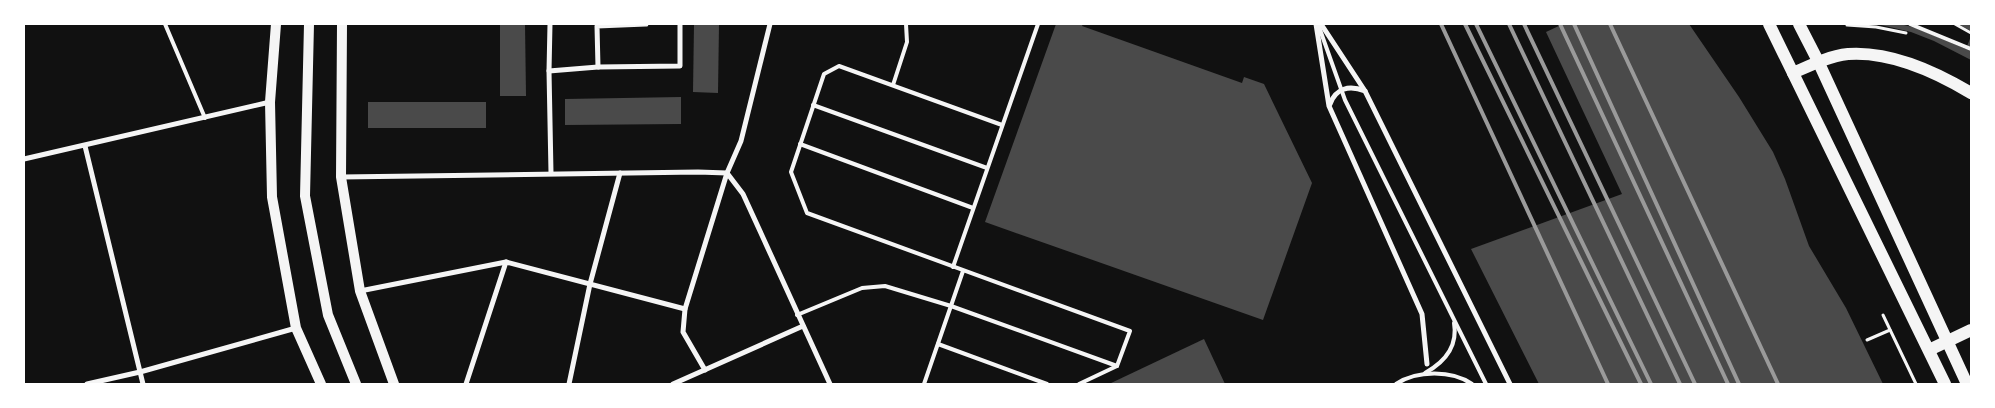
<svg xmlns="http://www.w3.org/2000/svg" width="1995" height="408" font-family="Barlow,sans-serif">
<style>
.building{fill:#4a4a4a}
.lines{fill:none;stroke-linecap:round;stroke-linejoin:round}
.path{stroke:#f5f5f5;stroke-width:3}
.service{stroke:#f5f5f5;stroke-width:4}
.minor{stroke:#f5f5f5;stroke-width:5}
.secondary{stroke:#f5f5f5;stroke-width:10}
.primary{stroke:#f5f5f5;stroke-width:12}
.rail{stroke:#9a9a9a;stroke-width:4}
</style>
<rect width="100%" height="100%" fill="#111"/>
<g class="building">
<polygon points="500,24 525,24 526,96 500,96"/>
<polygon points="694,24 719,24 718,93 693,92"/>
<polygon points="1056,24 1083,24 1082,26 1242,83 1244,77 1264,84 1312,183 1263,320 985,222"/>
<polygon points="1563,24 1689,24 1739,97 1773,152 1785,179 1809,246 1846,308 1883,384 1539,384 1471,249 1622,194 1546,32"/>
<polygon points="1877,24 1900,24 1916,28 1966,49 1971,36 1971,60 1934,41 1911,32"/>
<polygon points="1958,24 1969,24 1971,25 1971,31"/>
<polygon points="681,97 681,124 565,125 565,99"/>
<rect x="368" y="102" width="118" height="26"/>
<polygon points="1204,339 1225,384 1109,384"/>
</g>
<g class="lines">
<g class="path">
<polyline points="1955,24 1971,33"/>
<polyline points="1847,25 1876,27 1906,33"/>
<polyline points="1883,315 1916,384"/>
<polyline points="1867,340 1890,330"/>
</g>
<g class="service">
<polyline points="165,24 205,118"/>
<polyline points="1318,24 1345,100 1486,384"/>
<polyline points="1910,24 1971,49"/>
<polyline points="893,85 907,42 906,24"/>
<polyline points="813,105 987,168"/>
<polyline points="1002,125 839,66 824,74 791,172 807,213 1130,331 1117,366 1079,384"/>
<polyline points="800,144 973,208"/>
<polyline points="953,267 1038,24"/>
<polyline points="797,315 862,288 885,286 951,306 1117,366"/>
<polyline points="938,344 1047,384"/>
<path d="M1425,373C1445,362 1458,346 1454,323"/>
<polyline points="924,384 963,271"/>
<path d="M1396,384C1417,370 1452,370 1472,384"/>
</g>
<g class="minor">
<polyline points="550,24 549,71 551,173"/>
<polyline points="1316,24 1329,106 1422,314 1427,364"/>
<polyline points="1321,24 1365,91 1510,384"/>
<polyline points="598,67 597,26 646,24"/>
<polyline points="549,71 598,67 680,66 680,24"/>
<path d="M1330,104C1336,88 1349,85 1365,91"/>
<polyline points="85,146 143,384"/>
<polyline points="24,159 270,102"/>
<polyline points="727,173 743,194 830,384"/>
<polyline points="341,177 698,172 727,173 741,141 770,24"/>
<polyline points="360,291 506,262 685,309"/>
<polyline points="705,370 683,332 685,309 727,173"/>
<polyline points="87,384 140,372 296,328"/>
<polyline points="466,384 506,262"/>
<polyline points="569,384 590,284 620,173"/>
<polyline points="673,384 803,326"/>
</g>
<g class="secondary">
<polyline points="276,24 270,102 272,197 296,328 321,384"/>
<polyline points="309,24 305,196 328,315 356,384"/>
<polyline points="342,24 341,177 360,291 394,384"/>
</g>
<g class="primary">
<polyline points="1769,24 1945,384"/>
<polyline points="1799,24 1818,61 1967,384"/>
<path d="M1793,73C1811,65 1829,56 1848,54C1890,51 1936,72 1971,93"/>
<polyline points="1929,350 1971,330"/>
</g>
<g class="rail">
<polyline points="1441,24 1608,384"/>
<polyline points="1465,24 1641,384"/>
<polyline points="1476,24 1651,384"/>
<polyline points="1509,24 1680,384"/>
<polyline points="1524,24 1695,384"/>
<polyline points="1560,24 1728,384"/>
<polyline points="1574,24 1739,384"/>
<polyline points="1610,24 1778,384"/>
</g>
</g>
<rect width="1995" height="408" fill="none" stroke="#ffffff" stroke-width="50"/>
</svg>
